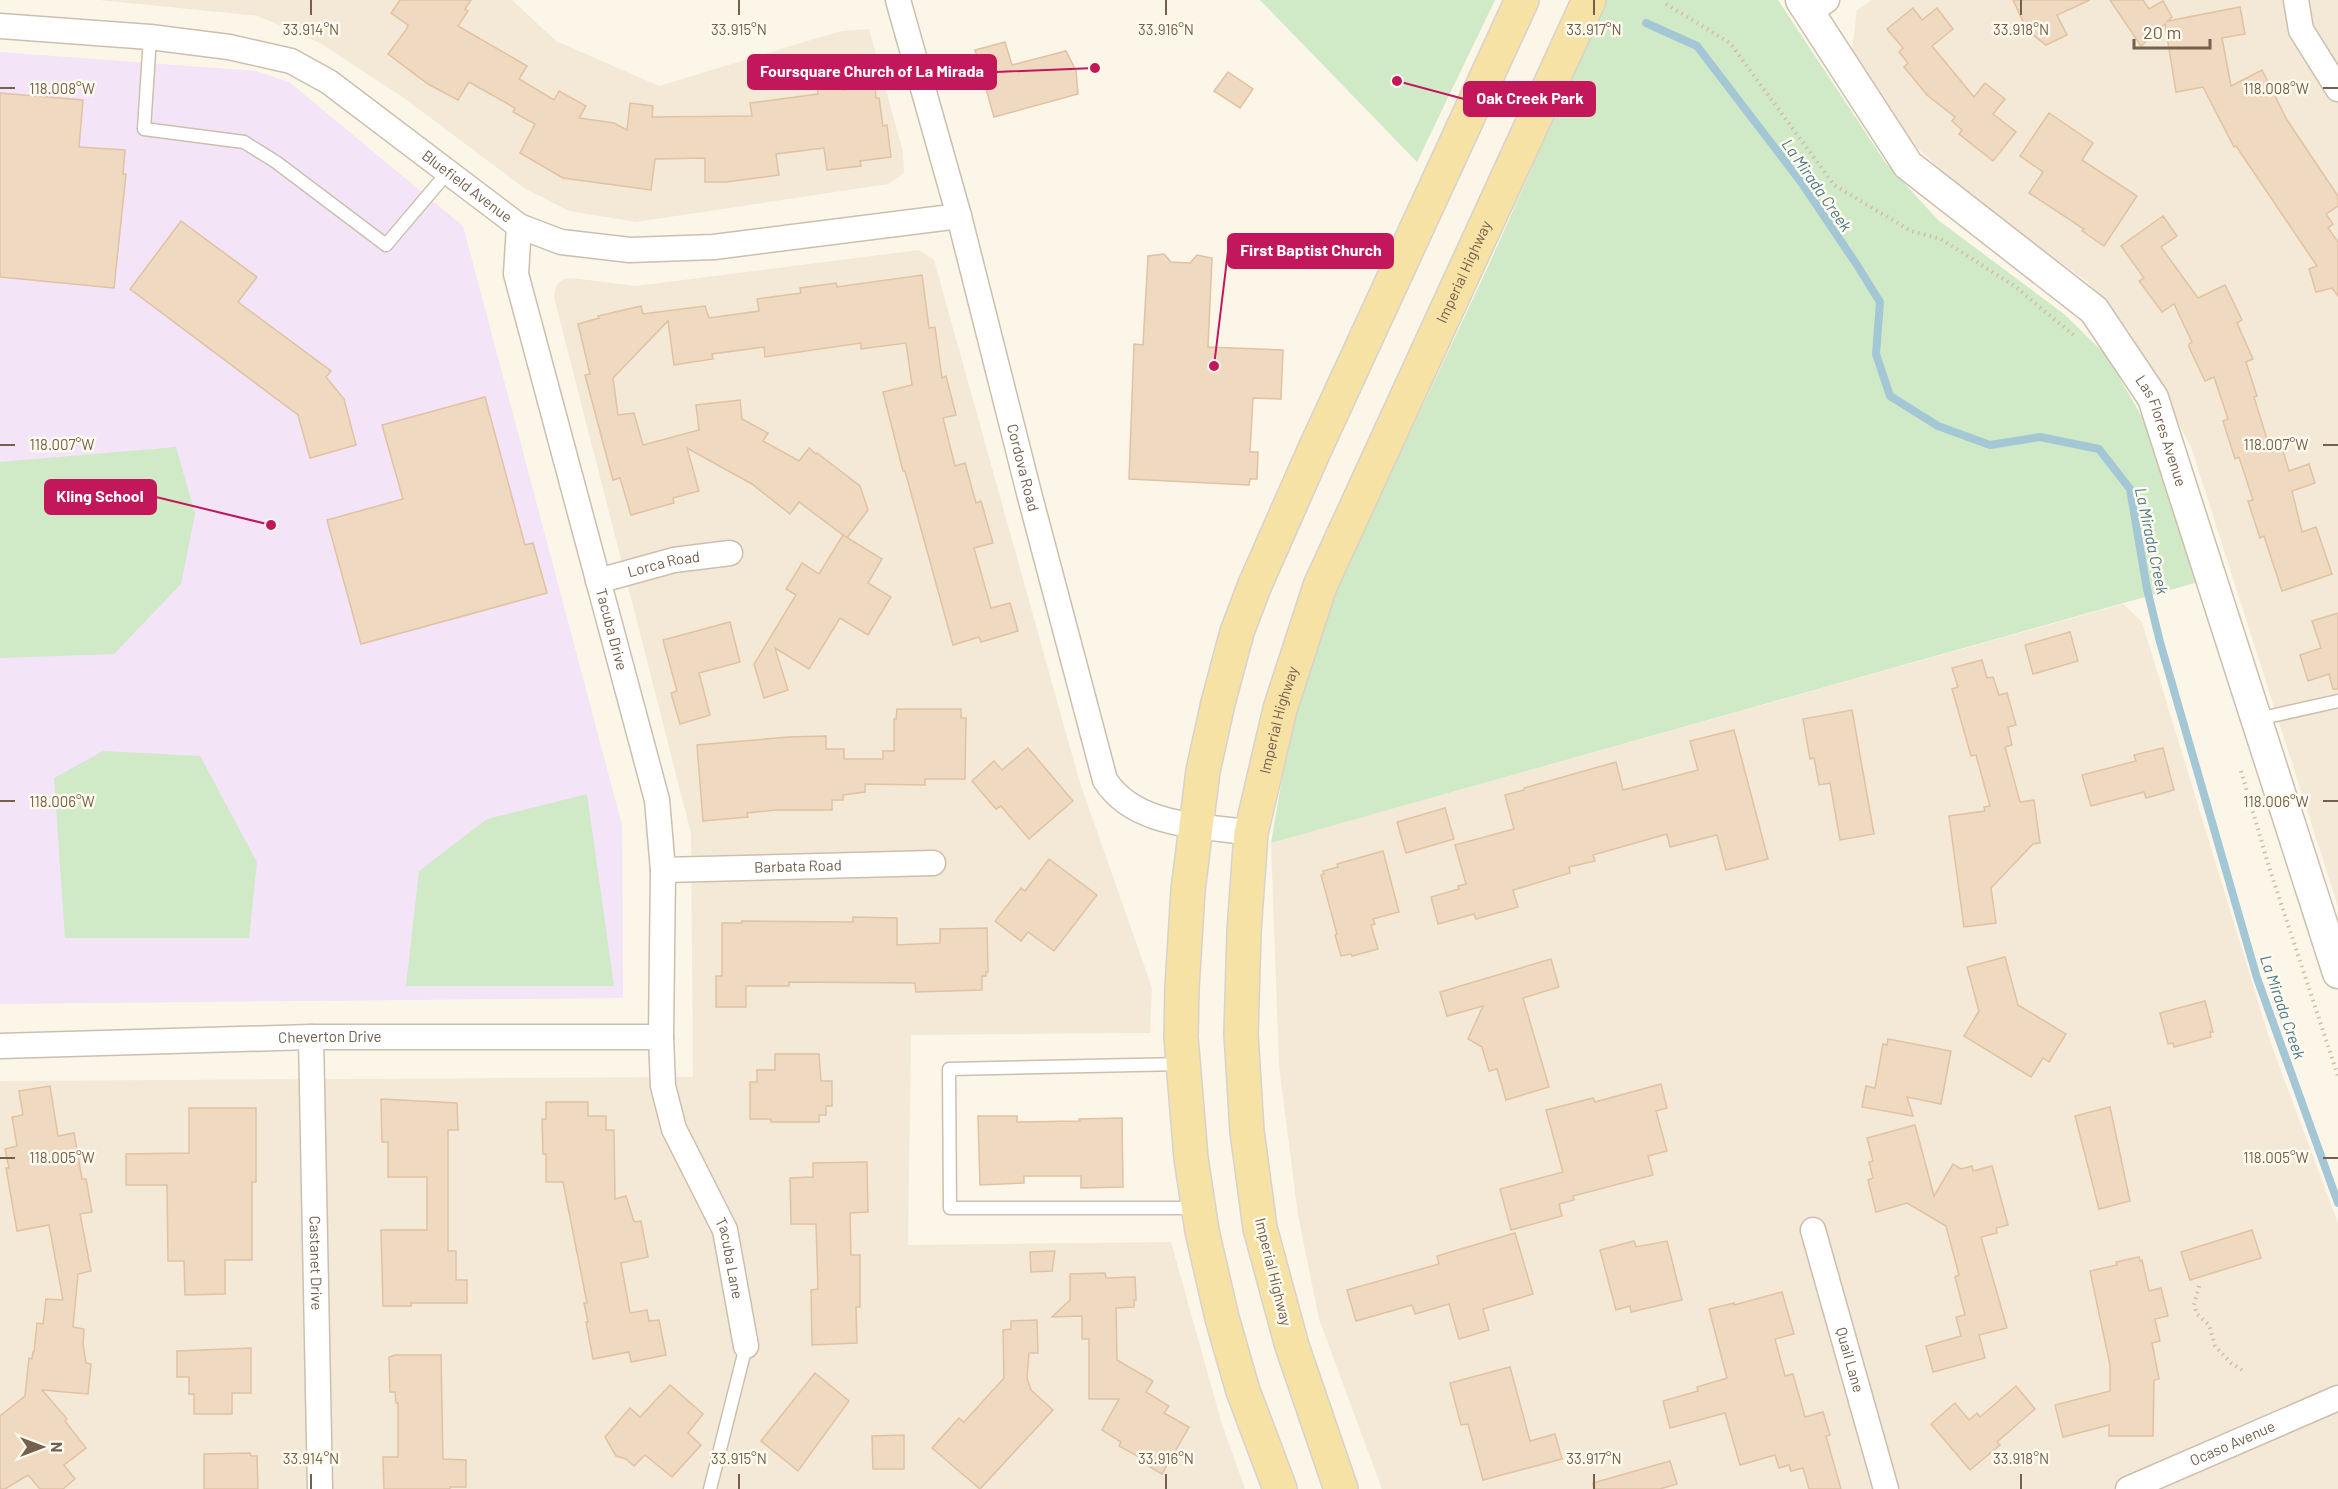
<svg xmlns="http://www.w3.org/2000/svg" width="2338" height="1489" font-family="Barlow,sans-serif">
<style>
.residential{fill:#f3e9d6}
.education{fill:#f3e4f8}
.green{fill:#d0e9c6}
.lines{fill:none;stroke-linecap:round;stroke-linejoin:round}
.stream{stroke:#a4c7d6;stroke-width:8}
.building{fill:#efd9c1;stroke:#e1c2a2;stroke-width:1.5}
.service-casing{stroke:#cdbfae;stroke-width:15}
.minor-casing{stroke:#cdbfae;stroke-width:27}
.tertiary-casing{stroke:#cdbfae;stroke-width:33}
.primary-casing{stroke:#d8d2cd;stroke-width:36}
.path{stroke:#d5bda4;stroke-width:4;stroke-dasharray:1.5 4.5;stroke-linecap:butt}
.service{stroke:#fff;stroke-width:12}
.minor{stroke:#fff;stroke-width:24}
.tertiary{stroke:#fff;stroke-width:30}
.primary{stroke:#f6e2a4;stroke-width:33}
.ticks{fill:none;stroke:#74604d;stroke-width:2}
.labels{text-anchor:middle;stroke-width:5;stroke-linejoin:round;paint-order:stroke}
.street-label{font-size:15px;fill:#74604d;stroke:#fefaee}
.water-label{font-size:16px;font-style:italic;fill:#4b798d;stroke:#fefaee}
.ticks-label{font-size:15px;text-anchor:middle;fill:#74604d;stroke:#fefaee;stroke-width:5;stroke-linejoin:round;paint-order:stroke}
.leader{fill:none;stroke:#c2185b;stroke-width:2}
.callout-dot{fill:#c2185b;stroke:#fefaee;stroke-width:2}
.callout{fill:#c2185b;stroke:#c2185b;stroke-width:2}
.callout-label{font-size:16px;text-anchor:middle;font-weight:bold;fill:#fff}
</style>
<rect width="100%" height="100%" fill="#fbf6e8"/>
<g class="residential">
<polygon points="99,0 512,0 556,41 659,86 841,31 869,29 903,152 904,173 888,184 636,222 569,211 524,188 404,98 320,43 258,16"/>
<polygon points="1872,0 2338,0 2338,907 2191,447 2129,331 2088,282 1967,195 1907,138 1852,49 1857,10"/>
<polygon points="919,250 934,260 1079,780 1152,988 1150,1033 911,1035 908,1245 1171,1242 1221,1421 1245,1489 0,1489 0,1081 693,1077 691,833 554,297 555,291 558,283 564,279 572,278 636,286"/>
<polygon points="2123,604 2142,622 2271,1044 2338,1223 2338,1489 1382,1489 1319,1319 1298,1215 1279,1066 1271,843"/>
</g>
<polygon class="education" points="0,52 256,71 289,82 463,226 622,825 623,998 0,1004"/>
<g class="green">
<polygon points="1260,0 1495,0 1417,162"/>
<polygon points="1606,0 1778,0 1885,162 1938,220 2064,314 2106,355 2146,424 2202,581 1271,843 1288,743 1329,606 1492,258"/>
<polygon points="176,447 195,514 181,584 114,654 0,658 0,462"/>
<polygon points="103,751 200,756 257,862 249,938 65,938 54,778"/>
<polygon points="587,794 614,986 406,986 419,871 487,819"/>
</g>
<g class="lines">
<polyline class="stream" points="1646,23 1697,46 1801,182 1857,265 1880,302 1876,354 1890,396 1938,426 1990,445 2040,437 2099,449 2130,489 2147,589 2160,642 2257,978 2338,1203"/>
</g>
<g class="building">
<polygon points="400,0 471,0 465,9 468,11 458,26 527,66 519,79 554,100 559,91 586,106 579,118 614,123 627,130 630,103 653,106 652,117 752,116 750,103 818,94 814,67 840,63 843,90 875,86 876,98 879,98 883,126 887,125 891,157 860,161 861,166 827,170 824,148 776,154 779,175 726,182 705,182 705,158 655,159 651,190 563,178 520,153 535,124 513,112 515,108 469,82 458,100 428,84 388,54 406,30 408,25 391,13"/>
<polygon points="2013,0 2090,0 2057,15 2067,35 2046,45 2027,30"/>
<polygon points="2110,0 2143,0 2149,9 2163,1 2172,17 2168,21 2240,7 2245,34 2222,38 2231,86 2262,70 2287,120 2338,196 2338,206 2326,214 2333,224 2328,228 2338,242 2338,296 2332,288 2316,292 2309,269 2317,266 2236,146 2234,147 2203,87 2176,92 2165,24 2141,46"/>
<polygon points="1913,8 1922,20 1937,8 1953,29 1932,46 1974,97 1985,83 2005,99 1993,114 2016,132 1993,161 1959,134 1962,130 1952,121 1955,117 1927,95 1904,67 1908,63 1899,52 1903,48 1887,29"/>
<polygon points="1005,42 1012,65 1066,51 1076,71 1078,94 994,117 975,50"/>
<polygon points="1228,72 1253,89 1240,108 1214,91"/>
<polygon points="0,93 83,100 79,147 125,150 123,174 126,174 114,288 0,277"/>
<polygon points="2049,113 2093,143 2082,160 2137,196 2104,246 2082,231 2084,229 2029,193 2043,172 2020,156"/>
<polygon points="2163,216 2177,236 2161,247 2198,298 2225,285 2242,320 2237,323 2253,359 2246,362 2257,396 2254,397 2271,452 2282,448 2289,471 2309,464 2315,483 2292,491 2302,532 2316,527 2332,574 2282,591 2264,536 2260,538 2248,501 2253,500 2239,457 2235,459 2223,421 2228,419 2214,377 2205,381 2189,347 2189,344 2192,342 2174,304 2162,312 2139,281 2144,278 2121,246"/>
<polygon points="181,221 257,277 238,302 331,371 326,377 344,399 356,445 310,458 298,415 130,289"/>
<polygon points="1164,254 1171,262 1190,263 1197,255 1212,258 1208,347 1283,350 1281,399 1253,398 1250,452 1258,452 1257,479 1250,479 1249,485 1129,479 1134,344 1143,345 1148,256"/>
<polygon points="922,275 929,328 935,327 942,378 946,376 956,415 943,418 955,466 965,463 976,503 981,501 993,543 974,548 991,608 1010,603 1018,631 981,642 979,637 953,645 905,471 903,471 883,392 912,385 906,343 861,349 861,343 765,357 764,347 712,354 713,359 674,365 668,321 613,378 618,415 634,413 643,445 699,430 696,405 740,400 742,419 768,433 763,441 799,461 809,448 816,454 817,453 860,486 868,510 847,538 799,502 790,514 752,484 687,448 699,491 673,498 674,503 631,515 620,478 613,480 585,375 590,374 578,324 599,318 598,316 641,306 643,314 705,306 709,318 759,311 757,299 801,293 800,288 836,283 837,287"/>
<polygon points="485,397 525,545 533,543 547,593 361,644 327,520 403,499 382,425"/>
<polygon points="843,535 882,559 868,583 891,597 868,635 840,618 809,669 775,648 788,690 764,698 754,664 796,595 786,589 802,563 819,574"/>
<polygon points="2338,613 2338,689 2333,689 2329,674 2308,681 2300,655 2321,648 2312,621"/>
<polygon points="730,622 740,662 699,673 710,715 680,724 671,693 677,691 663,640"/>
<polygon points="2070,632 2078,661 2033,674 2025,645"/>
<polygon points="1982,660 1987,678 1993,677 1999,695 2007,693 2016,725 2008,727 2012,745 2005,747 2020,802 2034,800 2040,843 2033,844 1991,888 1996,923 1964,927 1949,816 1985,811 1984,807 1990,806 1976,755 1971,756 1952,689 1958,687 1952,668"/>
<polygon points="897,709 961,709 961,718 966,718 965,779 925,779 925,785 865,784 865,792 843,795 843,800 832,800 832,810 776,810 747,813 748,817 703,821 697,745 789,737 826,736 826,749 844,749 844,759 883,759 883,751 894,751 894,719 896,719"/>
<polygon points="1852,710 1874,834 1840,840 1830,783 1819,785 1814,758 1810,759 1803,719"/>
<polygon points="1734,730 1768,859 1726,870 1717,835 1670,847 1667,834 1593,855 1595,861 1569,867 1570,873 1513,890 1518,907 1476,919 1474,914 1438,924 1431,897 1459,889 1458,886 1466,884 1455,845 1514,829 1505,795 1524,790 1524,788 1616,762 1623,790 1698,770 1690,741"/>
<polygon points="1028,748 1073,801 1029,839 1001,806 996,809 972,781 994,761 1002,770"/>
<polygon points="2163,748 2174,790 2146,798 2144,792 2091,806 2082,775 2136,761 2134,755"/>
<polygon points="1445,808 1454,839 1406,853 1397,822"/>
<polygon points="1383,851 1399,912 1373,919 1375,924 1371,925 1378,949 1352,956 1351,954 1341,956 1335,935 1337,934 1321,875 1324,874 1323,871 1338,867 1337,864"/>
<polygon points="1049,859 1097,895 1054,951 1028,932 1021,941 995,921 1021,888 1025,891"/>
<polygon points="853,917 897,918 897,945 940,943 940,929 987,928 988,972 986,972 986,976 982,976 982,990 916,992 915,983 789,982 789,986 746,986 746,1007 716,1007 716,976 722,976 722,923 742,923 742,921 853,922"/>
<polygon points="2005,957 2018,1005 2066,1034 2049,1062 2043,1058 2031,1077 1964,1036 1979,1011 1967,967"/>
<polygon points="1551,959 1559,987 1523,998 1549,1087 1506,1100 1497,1069 1489,1071 1482,1047 1468,1039 1483,1006 1447,1016 1440,992"/>
<polygon points="2205,1001 2213,1032 2210,1032 2211,1037 2174,1047 2173,1043 2168,1044 2160,1013"/>
<polygon points="1888,1039 1951,1051 1941,1104 1907,1097 1913,1116 1862,1107 1866,1086 1875,1088 1883,1044 1887,1045"/>
<polygon points="775,1054 819,1054 821,1081 832,1081 832,1106 826,1106 826,1115 819,1115 819,1122 771,1122 771,1119 750,1119 750,1082 757,1082 757,1070 775,1070"/>
<polygon points="1661,1084 1667,1108 1656,1111 1667,1151 1648,1156 1653,1175 1573,1196 1574,1200 1559,1204 1562,1216 1511,1230 1500,1189 1563,1172 1546,1110 1593,1098 1595,1102"/>
<polygon points="50,1086 58,1136 74,1133 82,1179 86,1179 92,1212 80,1214 91,1271 78,1274 73,1327 84,1329 83,1344 86,1363 91,1364 88,1394 42,1390 67,1419 65,1421 86,1448 64,1465 75,1479 63,1489 40,1489 28,1475 5,1489 0,1489 0,1416 25,1396 29,1358 32,1359 33,1352 34,1352 37,1323 43,1324 46,1299 63,1300 49,1225 17,1231 6,1168 9,1168 5,1149 17,1146 12,1117 23,1115 19,1091"/>
<polygon points="381,1099 457,1103 458,1130 448,1130 448,1251 456,1251 456,1280 467,1280 467,1303 411,1303 411,1306 383,1306 381,1230 427,1230 427,1177 388,1177 388,1142 382,1142"/>
<polygon points="546,1102 588,1102 588,1116 606,1116 606,1130 614,1130 615,1199 626,1196 634,1222 641,1221 648,1257 621,1263 630,1313 647,1310 649,1321 659,1320 666,1355 631,1362 629,1352 593,1359 586,1322 588,1322 584,1303 587,1303 563,1182 546,1182 546,1154 543,1154 542,1119 546,1119"/>
<polygon points="2110,1107 2130,1201 2099,1209 2075,1116"/>
<polygon points="189,1108 256,1108 256,1182 252,1182 252,1260 225,1260 225,1294 185,1295 184,1261 168,1261 167,1185 126,1185 126,1154 189,1153"/>
<polygon points="978,1116 1017,1116 1017,1122 1080,1121 1079,1119 1122,1118 1123,1187 1081,1188 1081,1176 1024,1176 1024,1183 980,1185"/>
<polygon points="1915,1125 1934,1196 1953,1164 1961,1169 1972,1166 1973,1171 1992,1166 2008,1225 1996,1228 1997,1233 1981,1237 2007,1328 1979,1335 1985,1358 1933,1372 1926,1346 1961,1336 1956,1317 1965,1315 1955,1277 1959,1275 1946,1226 1907,1203 1876,1212 1868,1180 1873,1178 1869,1162 1873,1161 1867,1138"/>
<polygon points="867,1162 868,1212 850,1213 851,1255 860,1255 860,1307 856,1307 857,1343 812,1345 811,1290 818,1289 816,1224 791,1224 790,1178 813,1177 813,1163"/>
<polygon points="2252,1230 2261,1258 2190,1280 2181,1252"/>
<polygon points="1515,1233 1533,1294 1483,1309 1489,1330 1459,1339 1449,1304 1415,1314 1412,1305 1356,1321 1347,1290 1439,1264 1437,1256"/>
<polygon points="1634,1241 1636,1247 1667,1241 1682,1300 1631,1312 1630,1306 1616,1310 1600,1250"/>
<polygon points="1055,1251 1052,1271 1031,1272 1030,1252"/>
<polygon points="2139,1257 2140,1261 2142,1260 2149,1291 2161,1288 2168,1316 2155,1319 2160,1341 2152,1343 2159,1379 2154,1380 2153,1436 2109,1436 2109,1425 2063,1437 2055,1405 2110,1391 2110,1365 2090,1271 2117,1265 2116,1262"/>
<polygon points="1105,1273 1106,1278 1135,1277 1136,1300 1134,1300 1134,1307 1116,1308 1117,1360 1153,1381 1146,1392 1169,1406 1164,1413 1189,1427 1162,1474 1138,1460 1139,1457 1119,1446 1121,1442 1102,1430 1119,1399 1089,1399 1089,1339 1082,1339 1082,1316 1052,1317 1070,1300 1070,1274"/>
<polygon points="1782,1292 1794,1334 1775,1339 1785,1376 1793,1374 1805,1417 1823,1412 1830,1435 1826,1436 1841,1489 1809,1489 1803,1468 1791,1471 1789,1465 1779,1468 1775,1455 1740,1465 1725,1413 1670,1428 1663,1401 1698,1391 1697,1387 1727,1378 1709,1309 1734,1303 1734,1305"/>
<polygon points="1037,1320 1038,1353 1029,1353 1027,1378 1031,1390 1053,1410 980,1489 932,1448 959,1418 964,1422 1004,1378 1003,1330 1011,1329 1011,1321"/>
<polygon points="251,1348 251,1393 232,1393 232,1414 194,1414 194,1394 189,1394 189,1377 177,1377 177,1351"/>
<polygon points="395,1355 441,1355 443,1459 466,1460 466,1487 450,1487 450,1489 384,1489 383,1457 398,1457 398,1403 396,1403 395,1392 390,1392 389,1357"/>
<polygon points="1510,1367 1530,1441 1555,1434 1562,1459 1483,1480 1468,1424 1461,1425 1450,1383"/>
<polygon points="815,1373 849,1401 798,1471 761,1441"/>
<polygon points="670,1385 703,1414 688,1433 701,1445 672,1477 645,1455 634,1466 626,1459 616,1456 605,1437 630,1408 640,1417"/>
<polygon points="2016,1386 2035,1409 1997,1442 2000,1445 1970,1470 1931,1424 1955,1403 1969,1420 1977,1413 1980,1417"/>
<polygon points="904,1435 904,1469 873,1469 872,1436"/>
<polygon points="250,1453 251,1456 257,1456 258,1489 204,1489 204,1454"/>
<polygon points="1670,1461 1677,1484 1660,1489 1594,1489 1593,1483"/>
</g>
<g class="lines">
<defs>
<g id="service">
<polyline points="150,37 144,129 244,142 276,162 386,245 447,173"/>
<polyline points="2258,719 2338,701"/>
<polyline points="1182,1064 949,1069 950,1208 1197,1208"/>
<polyline points="710,1489 746,1346"/>
</g>
<g id="minor">
<path id="s1" d="M898,0L959,216L1029,493L1105,780C1135,827 1201,825 1251,833"/>
<polyline points="2296,0 2301,30 2338,89"/>
<polyline points="1809,13 1827,0"/>
<path id="s2" d="M0,26L150,37L229,47L291,61L329,82L519,226L561,242L630,250L714,247L959,216"/>
<path id="s3" d="M519,226L516,274L657,800L663,870L661,1037L663,1086L674,1129L725,1230L746,1346"/>
<path id="s4" d="M598,581L674,560L730,553"/>
<path id="s5" d="M663,870L933,863"/>
<path id="s6" d="M311,1037L320,1489"/>
<path id="s7" d="M0,1046L311,1037H661"/>
<path id="s8" d="M1813,1230L1886,1489"/>
<path id="s9" d="M2128,1489L2338,1398"/>
</g>
<g id="tertiary">
<path id="s10" d="M1801,0L1908,165L2094,310L2153,398L2338,973"/>
</g>
<g id="primary">
<polyline points="1280,1489 1243,1391 1222,1318 1202,1231 1191,1158 1181,1037 1182,988 1188,890 1203,771 1218,703 1237,632 1254,587 1314,451 1522,0"/>
<path id="s11" d="M1341,1489L1292,1346L1260,1228L1247,1131L1241,1034L1244,932L1251,833L1280,709L1320,586L1589,0"/>
</g>
</defs>
<use href="#service" class="service-casing"/>
<use href="#minor" class="minor-casing"/>
<use href="#tertiary" class="tertiary-casing"/>
<use href="#primary" class="primary-casing"/>
<g class="path">
<polyline points="1666,4 1730,43 1834,185 1911,231 1941,239 2013,285 2076,337"/>
<polyline points="2241,771 2269,867 2338,1076"/>
<polyline points="2199,1286 2194,1305 2197,1314 2209,1325 2215,1346 2231,1363 2242,1370"/>
</g>
<use href="#service" class="service"/>
<use href="#minor" class="minor"/>
<use href="#tertiary" class="tertiary"/>
<use href="#primary" class="primary"/>
</g>
<path class="ticks" d="M311,0V15M739,0V15M1166,0V15M1594,0V15M2021,0V15M0,88H15M2323,88H2338M0,445H15M2323,445H2338M0,801H15M2323,801H2338M0,1158H15M2323,1158H2338M311,1474V1489M739,1474V1489M1166,1474V1489M1594,1474V1489M2021,1474V1489"/>
<g class="labels">
<g class="street-label">
<text dy="5" stroke="none"><textPath href="#s2" startOffset="510">Bluefield Avenue</textPath></text>
<text dy="5" stroke="none"><textPath href="#s11" startOffset="1272">Imperial Highway</textPath></text>
<text dy="5" stroke="none"><textPath href="#s10" startOffset="572">Las Flores Avenue</textPath></text>
<text dy="5" stroke="none"><textPath href="#s1" startOffset="484">Cordova Road</textPath></text>
<text dy="5" stroke="none"><textPath href="#s4" startOffset="68">Lorca Road</textPath></text>
<text dy="5" stroke="none"><textPath href="#s3" startOffset="416">Tacuba Drive</textPath></text>
<text dy="5" stroke="none"><textPath href="#s11" startOffset="786">Imperial Highway</textPath></text>
<text dy="5" stroke="none"><textPath href="#s5" startOffset="135">Barbata Road</textPath></text>
<text dy="5" stroke="none"><textPath href="#s7" startOffset="330">Cheverton Drive</textPath></text>
<text dy="5" stroke="none"><textPath href="#s3" startOffset="1065">Tacuba Lane</textPath></text>
<text dy="5" stroke="none"><textPath href="#s6" startOffset="226">Castanet Drive</textPath></text>
<text transform="translate(1273 1272) rotate(76)" y="5">Imperial Highway</text>
<text dy="5" stroke="none"><textPath href="#s8" startOffset="135">Quail Lane</textPath></text>
<text dy="5" stroke="none"><textPath href="#s9" startOffset="114">Ocaso Avenue</textPath></text>
</g>
<g class="water-label">
<text transform="translate(1817 185) rotate(55)" y="6">La Mirada Creek</text>
<text transform="translate(2152 541) rotate(78)" y="6">La Mirada Creek</text>
<text transform="translate(2283 1007) rotate(71)" y="6">La Mirada Creek</text>
</g>
</g>
<g class="ticks-label">
<text x="311" y="35">33.914°N</text>
<text x="739" y="35">33.915°N</text>
<text x="1166" y="35">33.916°N</text>
<text x="1594" y="35">33.917°N</text>
<text x="2021" y="35">33.918°N</text>
<text x="2276" y="94">118.008°W</text>
<text x="62" y="94">118.008°W</text>
<text x="2276" y="450">118.007°W</text>
<text x="62" y="450">118.007°W</text>
<text x="2276" y="807">118.006°W</text>
<text x="62" y="807">118.006°W</text>
<text x="62" y="1163">118.005°W</text>
<text x="2276" y="1163">118.005°W</text>
<text x="311" y="1464">33.914°N</text>
<text x="739" y="1464">33.915°N</text>
<text x="1166" y="1464">33.916°N</text>
<text x="1594" y="1464">33.917°N</text>
<text x="2021" y="1464">33.918°N</text>
</g>
<path class="leader" d="M1095 68L996 72M1397 81L1464 99M1214 366L1228 251M271 525L156 497"/>
<g class="callout-dot">
<circle cx="1095" cy="68" r="6"/>
<circle cx="1397" cy="81" r="6"/>
<circle cx="1214" cy="366" r="6"/>
<circle cx="271" cy="525" r="6"/>
</g>
<g class="callout">
<rect x="748" y="55" width="248" height="34" rx="6"/>
<rect x="1464" y="82" width="131" height="34" rx="6"/>
<rect x="1228" y="234" width="165" height="34" rx="6"/>
<rect x="45" y="480" width="111" height="34" rx="6"/>
</g>
<g class="callout-label">
<text x="872" y="77">Foursquare Church of La Mirada</text>
<text x="1530" y="104">Oak Creek Park</text>
<text x="1311" y="256">First Baptist Church</text>
<text x="100" y="502">Kling School</text>
</g>
<g transform="translate(42 1447) rotate(90)" stroke="#fefaee" stroke-width="4.5" paint-order="stroke">
<path d="M0-4.5L10 22L0 15L-10 22Z" fill="#74604d"/>
<text y="-9" font-size="16" font-weight="bold" text-anchor="middle" fill="#74604d">N</text>
</g>
<path d="M2134 39v9h76v-9" fill="none" stroke="#74604d" stroke-width="3"/>
<text x="2143" y="39" font-size="18" fill="#74604d" stroke="#fefaee" stroke-width="4.5" paint-order="stroke">20 m</text>
</svg>
